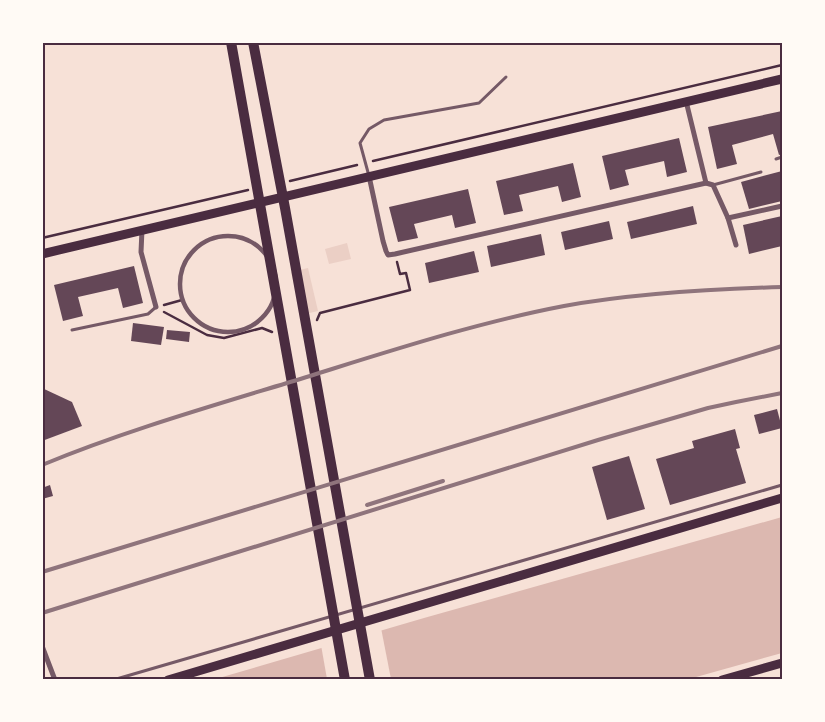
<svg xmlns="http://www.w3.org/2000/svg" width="825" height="722" font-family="'Noto Sans',sans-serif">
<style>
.green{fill:#ebcfc5}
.water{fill:#dcb8b0}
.pier{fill:#f7e1d7}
.building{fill:#644757}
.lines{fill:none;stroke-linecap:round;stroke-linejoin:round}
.path{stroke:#4a2c40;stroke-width:2.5}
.service{stroke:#755966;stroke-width:3}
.pedestrian{stroke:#755966;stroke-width:4.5}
.minor{stroke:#755966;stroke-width:5}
.secondary{stroke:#4a2c40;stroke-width:9}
.primary{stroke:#4a2c40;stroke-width:9}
.motorway{stroke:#4a2c40;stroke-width:10}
.rail{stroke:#8f747c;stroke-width:4}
.neatline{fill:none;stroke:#4a2c40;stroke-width:2}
</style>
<rect width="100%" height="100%" fill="#f7e1d7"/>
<g class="green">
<polygon points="347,243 351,259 329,264 325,249"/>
<polygon points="308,268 318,311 301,315 291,272"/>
</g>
<polygon class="water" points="782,517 782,653 689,679 212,680 424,618"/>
<polygon class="pier" points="381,628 391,679 327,679 321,645"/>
<g class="building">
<polygon points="782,111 782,154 779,155 773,134 732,145 737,164 717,169 708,127"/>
<polygon points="679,138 687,172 667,177 664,161 625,170 629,185 610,190 602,156"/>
<polygon points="573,163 581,197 562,202 558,186 519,195 523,211 504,215 496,181"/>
<polygon points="782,171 782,201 749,209 741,182"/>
<polygon points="468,189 476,223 455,228 452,215 414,224 418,238 398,242 389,207"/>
<polygon points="693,206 697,224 631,239 627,222"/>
<polygon points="782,216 782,246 749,254 743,225"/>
<polygon points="609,221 613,239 565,250 561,232"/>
<polygon points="541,234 545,255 491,267 487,246"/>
<polygon points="474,251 479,272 429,283 425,263"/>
<polygon points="134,266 143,303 123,308 118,288 78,297 83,316 63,321 54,285"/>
<polygon points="133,323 164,327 161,345 131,341"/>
<polygon points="167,330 190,332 189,342 166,339"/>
<polygon points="42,388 72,402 82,426 42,441"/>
<polygon points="777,409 782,428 759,434 754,415"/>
<polygon points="735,429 740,448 736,449 746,483 670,505 656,459 694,448 692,441"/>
<polygon points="629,456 645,509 607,520 592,467"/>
<polygon points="50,485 53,496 42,499 42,488"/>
</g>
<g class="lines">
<g class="path">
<polyline points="373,161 782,65"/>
<polyline points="290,181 357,165"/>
<polyline points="42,238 248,190"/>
<polyline points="164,305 182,300"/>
<polyline points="164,312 207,335 224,338 262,328 272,332"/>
<polyline points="317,320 320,313 410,290 406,273 400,274 397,262"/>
</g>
<g class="service">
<polyline points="776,159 782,157"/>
<polyline points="369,176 360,143 369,129 384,120 479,103 506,77"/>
<polyline points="713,185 761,172"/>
<polyline points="72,330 148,314 156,307"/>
<polyline points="113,680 782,485"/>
</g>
<circle class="pedestrian" cx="228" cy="284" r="48"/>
<g class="minor">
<polyline points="686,101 706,183"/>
<polyline points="369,176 383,241 386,251 388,255 395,254 706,183 713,185 728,218 736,245"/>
<polyline points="728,218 782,206"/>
<polyline points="142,230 141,252 156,307"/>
<polyline points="42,646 55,680"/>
</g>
<polyline class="secondary" points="42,254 782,79"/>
<g class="primary">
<polyline points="168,680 782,498"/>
<polyline points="722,680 782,663"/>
</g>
<g class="motorway">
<polyline points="231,42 345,680"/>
<polyline points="253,42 285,208 370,680"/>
</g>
<g class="rail">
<path d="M42,465C122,432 205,408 287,383C378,355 470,324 564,306C636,293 710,289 782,287"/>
<polyline points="367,505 443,481"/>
<polyline points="42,572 782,346"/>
<polyline points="42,613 598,440 708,408 736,402 782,393"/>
</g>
</g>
<rect width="825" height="722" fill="none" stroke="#fffaf5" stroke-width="88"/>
<rect x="44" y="44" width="737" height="634" class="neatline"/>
</svg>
